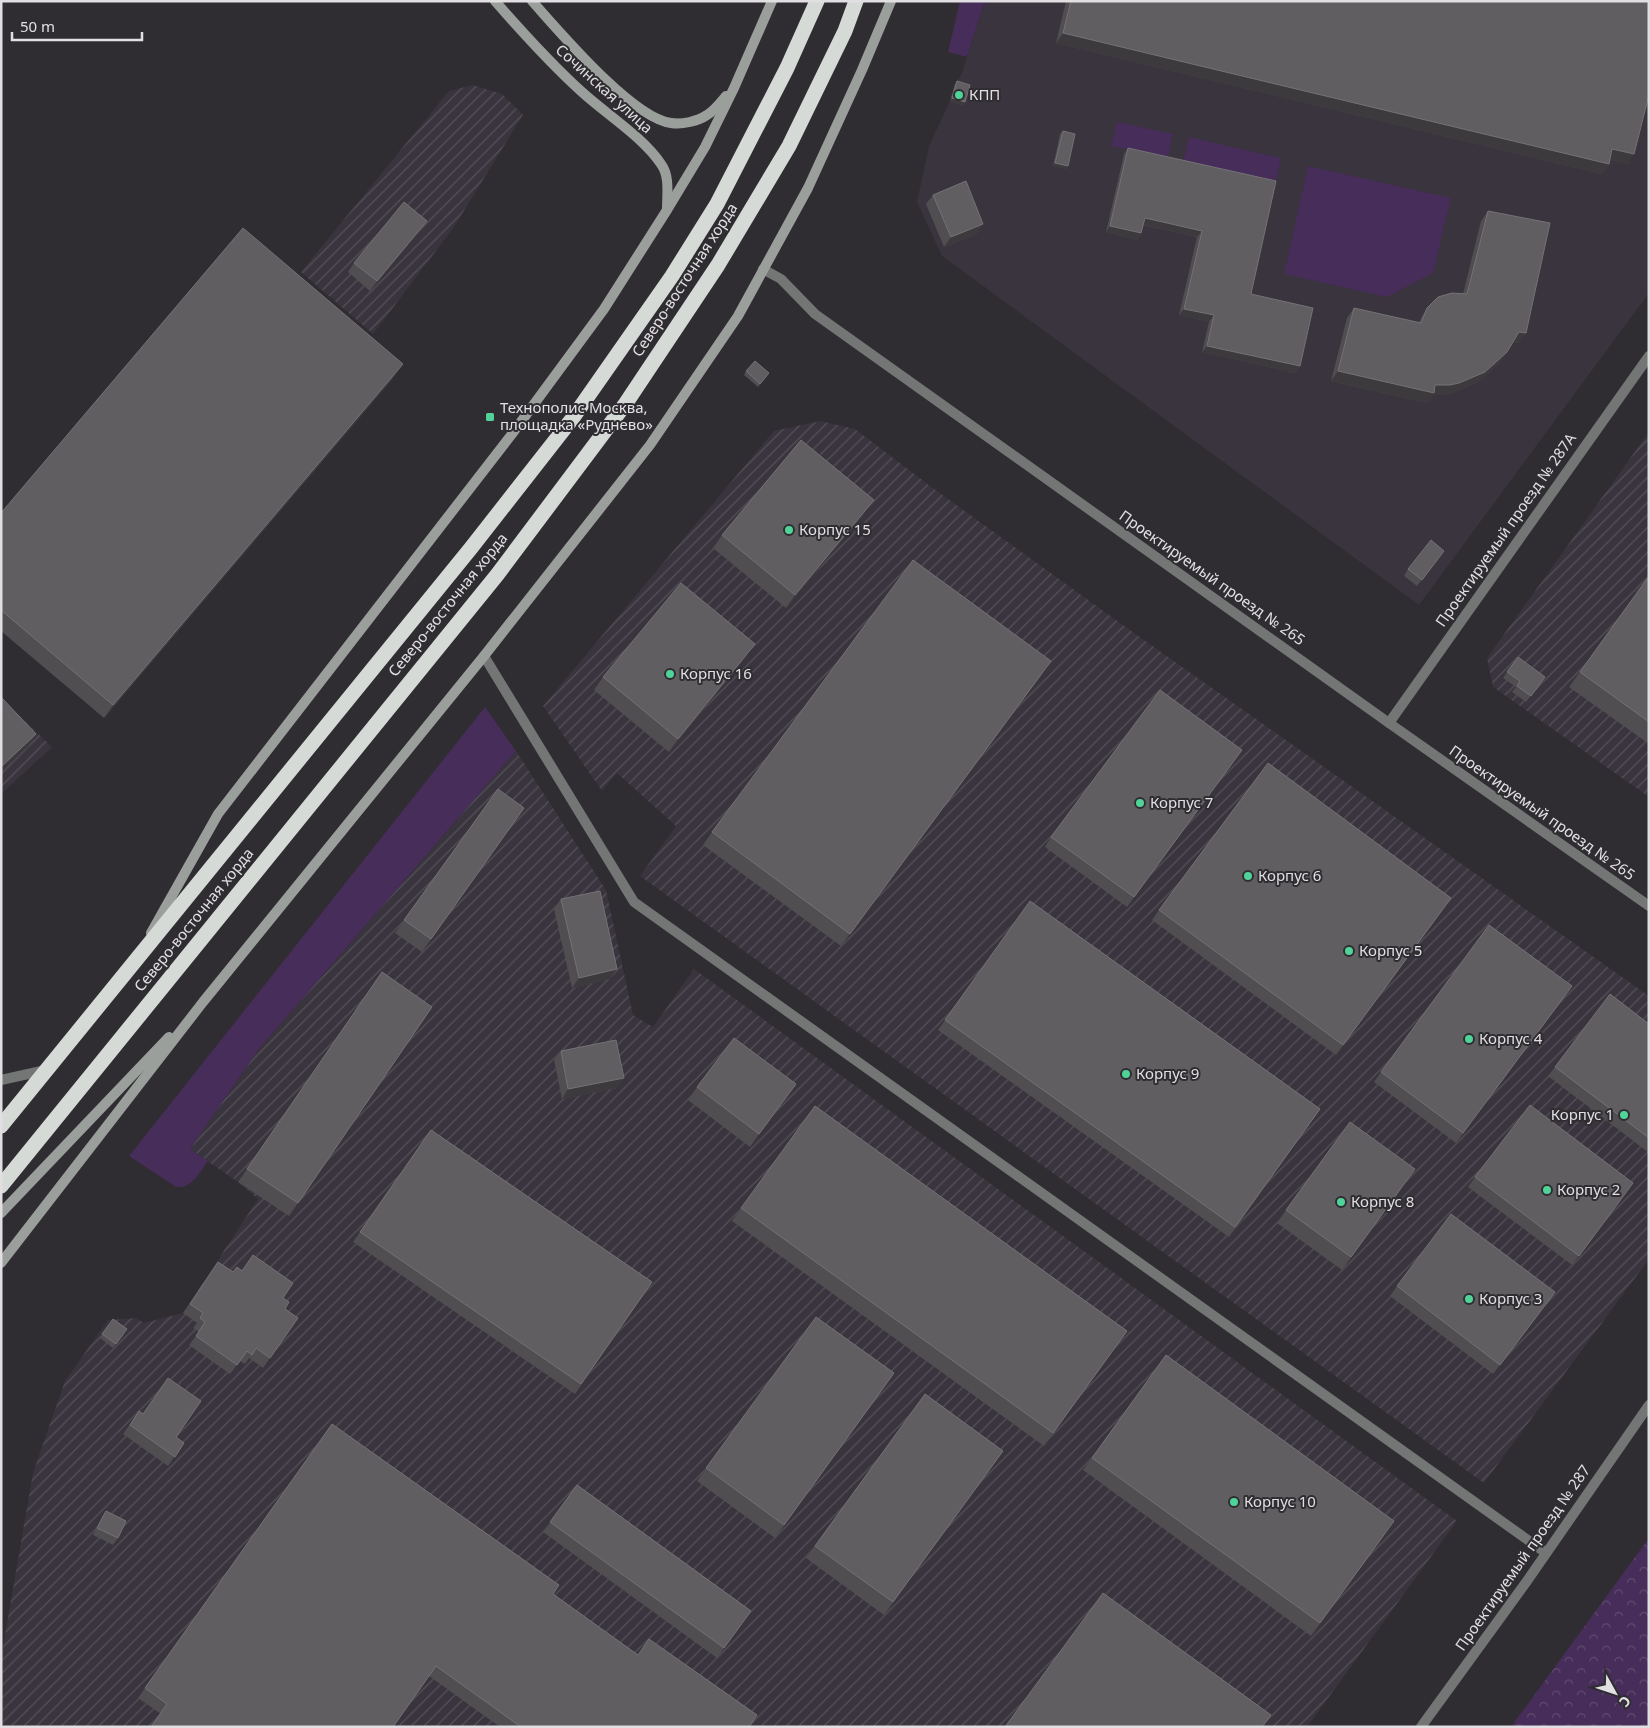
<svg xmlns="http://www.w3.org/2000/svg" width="1650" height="1728" font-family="'Noto Sans',sans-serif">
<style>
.built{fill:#39343d}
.industrial{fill:url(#industrial-furrows)}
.green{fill:#472d59}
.forest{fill:url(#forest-crowns)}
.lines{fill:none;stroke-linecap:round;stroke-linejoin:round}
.street{stroke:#747675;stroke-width:10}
.secondary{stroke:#9b9f9c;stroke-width:10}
.highway{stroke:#d5dad7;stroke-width:15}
.wall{fill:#514e52}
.shaded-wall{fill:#3d3a3e}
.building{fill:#605e61;stroke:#747276}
.poi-dot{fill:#50d398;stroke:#2f2d31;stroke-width:2}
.labels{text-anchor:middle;stroke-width:4;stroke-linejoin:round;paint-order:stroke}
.street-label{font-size:15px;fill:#e1dfe2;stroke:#2f2d31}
.poi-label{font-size:15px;fill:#e1dfe2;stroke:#2f2d31;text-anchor:start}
</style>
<defs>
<pattern id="industrial-furrows" width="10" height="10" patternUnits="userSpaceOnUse" patternTransform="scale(1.25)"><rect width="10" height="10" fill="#39343d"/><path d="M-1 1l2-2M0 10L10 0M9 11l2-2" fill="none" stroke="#555159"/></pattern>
<pattern id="forest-crowns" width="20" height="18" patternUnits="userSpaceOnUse" patternTransform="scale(1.25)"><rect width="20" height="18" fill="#472d59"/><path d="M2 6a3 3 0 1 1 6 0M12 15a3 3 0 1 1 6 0" fill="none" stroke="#614b71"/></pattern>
</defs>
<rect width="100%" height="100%" fill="#2f2d31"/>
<polygon class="built" points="985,1 1649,1 1649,293 1419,605 942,256 917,202 929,146 950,101 955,84 962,73"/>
<g class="industrial">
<polygon points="473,85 502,94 523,115 454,227 373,334 301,272 449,91"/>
<polygon points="820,421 855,429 930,486 1134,633 1649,996 1649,1259 1484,1483 640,876 676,826 617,773 602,791 543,706 774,431"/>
<polygon points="1649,432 1649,797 1493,687 1487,658"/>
<polygon points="1,698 52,747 1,794"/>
<polygon points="516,751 606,890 633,1015 653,1027 694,969 1457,1521 1307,1727 1,1727 1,1658 33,1473 65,1381 108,1320 136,1318 144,1323 183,1313 258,1199 238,1182 190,1149 258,1050"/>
</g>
<g class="green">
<polygon points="960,1 985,1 967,57 948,52"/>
<polygon points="1117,122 1173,134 1168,158 1111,146"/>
<polygon points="1189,137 1281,158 1276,183 1183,162"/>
<polygon points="1308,166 1451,198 1433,273 1387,297 1284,274"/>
<path d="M485,707L516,751L258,1050L190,1149L208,1161C200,1172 192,1189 176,1187L129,1156Z"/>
</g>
<polygon class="forest" points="1649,1538 1649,1727 1511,1727"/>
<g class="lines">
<g class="street">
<polyline points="763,269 781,279 815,314 1389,723 1649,906"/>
<polyline points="484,656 634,902 1546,1553"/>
<polyline points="1389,723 1649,356"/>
<polyline points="1,1080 46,1070"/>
<polyline points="1421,1727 1527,1581 1649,1405"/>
</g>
<g class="secondary">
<path d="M495,1C523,33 551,64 582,92C606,114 643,137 661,164C670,176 667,194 667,209"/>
<path d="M532,1C559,31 632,118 671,123C682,125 698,121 707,115C714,111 721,102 726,96"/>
<polyline points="151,933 218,814 512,434 604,309 667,210 705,147 734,88 772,1"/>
<polyline points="1,1213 169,1037"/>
<polyline points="1,1263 203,1002 484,656 650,445 738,316 808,188 862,70 891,1"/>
</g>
<g class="highway">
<polyline points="1,1126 471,548 572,419 672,276 717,204 787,68 817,1"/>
<polyline points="1,1186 497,575 626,403 718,265 789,146 845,31 856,1"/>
</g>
</g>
<g class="wall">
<polygon points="1066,1 1649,1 1628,164 1610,160 1609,164 1602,174 1056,43"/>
<polygon points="957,81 965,102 962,105 950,101 955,84"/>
<polygon points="1063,131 1066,169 1053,166 1060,134"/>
<polygon points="1128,148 1276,181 1251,294 1300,366 1295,373 1202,352 1209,322 1179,315 1197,237 1143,225 1141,233 1137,240 1106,232 1124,154"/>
<polygon points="933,195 977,234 944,247 926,204"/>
<polygon points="1488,211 1519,343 1513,342 1500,362 1478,382 1452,393 1444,395 1433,395 1427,403 1331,381 1347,318 1354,308 1419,323 1421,318 1427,308 1463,294 1481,221"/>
<polygon points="420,230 370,291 348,272 354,263"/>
<polygon points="746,371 767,376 758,387 744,375"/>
<polygon points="394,377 104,718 1,631 1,513"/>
<polygon points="865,513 786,608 713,548 722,535"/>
<polygon points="1444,551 1417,586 1404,576 1408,569"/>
<polygon points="1649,576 1649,744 1569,687"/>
<polygon points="746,657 669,752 594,690 603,677"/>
<polygon points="1518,657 1545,677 1526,702 1512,692 1516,687 1503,678"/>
<polygon points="1042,674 841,946 703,845 712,832"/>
<polygon points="1235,760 1127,907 1045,847 1051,837"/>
<polygon points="498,789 524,808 422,952 395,933"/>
<polygon points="561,899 610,979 572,988 554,909"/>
<polygon points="1030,901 1320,1109 1229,1237 938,1030"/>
<polygon points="1444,908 1336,1055 1152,920 1159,910"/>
<polygon points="382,972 432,1007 289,1216 238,1182"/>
<polygon points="1565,996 1456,1143 1374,1082 1381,1072"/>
<polygon points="1649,1024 1649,1153 1548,1076 1555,1067"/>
<polygon points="561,1051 617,1088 562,1099 554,1060"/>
<polygon points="796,1084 750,1147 688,1100 697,1087"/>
<polygon points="815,1106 1127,1331 1044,1446 732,1221"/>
<polygon points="431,1130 652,1282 575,1394 353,1242"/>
<polygon points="1415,1169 1342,1270 1277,1223 1286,1210"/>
<polygon points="1475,1177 1633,1183 1572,1265 1468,1187"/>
<polygon points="218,1262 233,1272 283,1298 285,1309 298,1318 263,1368 249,1358 245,1364 240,1361 230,1374 189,1345 199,1332 193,1328 197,1323 183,1313"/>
<polygon points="1397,1286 1548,1302 1493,1374 1390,1296"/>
<polygon points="816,1317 885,1386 775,1538 697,1481"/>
<polygon points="113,1319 127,1329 113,1348 100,1338"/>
<polygon points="1166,1355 1385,1534 1311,1636 1083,1470"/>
<polygon points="925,1394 1003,1451 884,1615 806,1558"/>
<polygon points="139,1411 184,1443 168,1466 123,1434"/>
<polygon points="332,1424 553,1594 638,1655 749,1727 500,1727 429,1676 161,1714 138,1698"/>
<polygon points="577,1485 751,1611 717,1658 543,1532"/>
<polygon points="106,1511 118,1538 113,1545 93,1535 102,1517"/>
</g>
<g class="shaded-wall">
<polygon points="1063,33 1609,164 1602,174 1056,43"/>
<polygon points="952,98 965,102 962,105 950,101"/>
<polygon points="1612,149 1634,154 1628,164 1605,159"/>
<polygon points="1055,163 1068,166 1066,169 1053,166"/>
<polygon points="1145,218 1202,231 1197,237 1140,224"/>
<polygon points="427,221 420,230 370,291 377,281"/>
<polygon points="983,224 977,234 944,247 951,237"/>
<polygon points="1110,226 1141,233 1137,240 1106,232"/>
<polygon points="1184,309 1214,315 1209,322 1179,315"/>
<polygon points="1519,332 1526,333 1519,343 1512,342"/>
<polygon points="1207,346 1300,366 1295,373 1202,352"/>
<polygon points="1507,352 1500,362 1478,382 1452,393 1444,395 1433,395 1427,403 1331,381 1338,371 1435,385"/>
<polygon points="403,364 394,377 104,718 113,705"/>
<polygon points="874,500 865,513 786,608 795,595"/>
<polygon points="755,644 746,657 669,752 678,739"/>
<polygon points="1051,661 1042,674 841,946 850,934"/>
<polygon points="36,734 28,747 1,771 1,767"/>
<polygon points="617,969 610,979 572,988 579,978"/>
<polygon points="624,1078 617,1088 562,1099 568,1089"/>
<polygon points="796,1084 787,1097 750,1147 759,1134"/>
</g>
<g class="building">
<polygon points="1071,1 1649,1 1649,95 1634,154 1612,149 1609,164 1063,33"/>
<polygon points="957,81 970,85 965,102 952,98"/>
<polygon points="1063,131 1075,134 1068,166 1055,163"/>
<polygon points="1128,148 1276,181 1251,294 1313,308 1300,366 1207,346 1214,315 1184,309 1202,231 1145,218 1141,233 1110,226"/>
<polygon points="966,181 983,224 951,237 933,195"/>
<polygon points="404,202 427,221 377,281 354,263"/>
<polygon points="1488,211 1550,223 1526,333 1519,332 1507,352 1485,372 1459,383 1450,385 1435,385 1434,393 1338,371 1354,308 1421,323 1427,308 1438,297 1452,293 1467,294"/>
<polygon points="243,228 403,364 113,705 1,610 1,513"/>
<polygon points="755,361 769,373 760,384 746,371"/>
<polygon points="801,440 874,500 795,595 722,535"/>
<polygon points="1431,540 1444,551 1422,580 1408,569"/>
<polygon points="913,560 1051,661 850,934 712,832"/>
<polygon points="1649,576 1649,722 1580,672"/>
<polygon points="681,583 755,644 678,739 603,677"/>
<polygon points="1518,657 1545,677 1531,696 1517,686 1520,681 1507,672"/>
<polygon points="1160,690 1242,750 1134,897 1051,837"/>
<polygon points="1,697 36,734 1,767"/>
<polygon points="1268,763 1451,898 1343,1045 1159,910"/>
<polygon points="498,789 524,808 431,939 404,920"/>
<polygon points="600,891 617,969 579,978 561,899"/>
<polygon points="1030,901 1320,1109 1235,1227 945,1020"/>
<polygon points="1489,925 1572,986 1463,1133 1381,1072"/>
<polygon points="382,972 432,1007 298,1203 247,1169"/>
<polygon points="1610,994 1649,1024 1649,1138 1555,1067"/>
<polygon points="734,1038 796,1084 759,1134 697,1087"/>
<polygon points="616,1040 624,1078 568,1089 561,1051"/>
<polygon points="1530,1105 1633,1183 1579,1256 1475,1177"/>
<polygon points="815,1106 1127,1331 1053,1433 741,1208"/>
<polygon points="1350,1122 1415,1169 1351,1257 1286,1210"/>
<polygon points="431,1130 652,1282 581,1384 360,1232"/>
<polygon points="1451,1214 1555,1292 1500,1365 1397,1286"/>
<polygon points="253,1255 293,1283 283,1298 289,1302 285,1309 298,1318 270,1358 256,1348 252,1355 247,1351 237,1365 196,1336 205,1322 200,1318 203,1313 190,1304 218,1262 233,1272 237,1267 242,1271"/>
<polygon points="816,1317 894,1373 784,1525 706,1468"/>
<polygon points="113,1319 127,1329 116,1344 102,1334"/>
<polygon points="1166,1355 1394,1521 1320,1623 1092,1458"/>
<polygon points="168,1378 201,1401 176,1437 184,1443 175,1457 130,1425 139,1411 143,1414"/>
<polygon points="925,1394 1003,1451 893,1602 815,1546"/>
<polygon points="332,1424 559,1585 553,1594 638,1655 649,1639 757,1715 749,1727 521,1727 436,1666 393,1727 151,1727 167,1704 145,1688"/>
<polygon points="577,1485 751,1611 724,1648 550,1522"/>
<polygon points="106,1511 126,1521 118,1538 97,1528"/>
<polygon points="1103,1593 1271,1715 1262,1727 1005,1727"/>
</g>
<g class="poi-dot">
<circle cx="959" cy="95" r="5"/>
<rect x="485" y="412" width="10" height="10" rx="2.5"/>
<circle cx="789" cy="530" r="5"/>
<circle cx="670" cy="674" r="5"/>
<circle cx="1140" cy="803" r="5"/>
<circle cx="1248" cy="876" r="5"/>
<circle cx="1349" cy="951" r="5"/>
<circle cx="1469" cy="1039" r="5"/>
<circle cx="1126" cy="1074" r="5"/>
<circle cx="1624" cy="1115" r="5"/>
<circle cx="1547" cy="1190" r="5"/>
<circle cx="1341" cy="1202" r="5"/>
<circle cx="1469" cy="1299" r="5"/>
<circle cx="1234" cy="1502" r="5"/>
</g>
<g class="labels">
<g class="street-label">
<text transform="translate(604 89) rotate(42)" y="5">Сочинская улица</text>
<text transform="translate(685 280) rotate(-57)" y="5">Северо-восточная хорда</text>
<text transform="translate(1506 530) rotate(-55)" y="5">Проектируемый проезд № 287А</text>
<text transform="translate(1212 578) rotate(35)" y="5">Проектируемый проезд № 265</text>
<text transform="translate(448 605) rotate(-51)" y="5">Северо-восточная хорда</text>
<text transform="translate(1542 813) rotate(35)" y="5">Проектируемый проезд № 265</text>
<text transform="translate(194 920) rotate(-51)" y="5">Северо-восточная хорда</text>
<text transform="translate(1523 1558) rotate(-55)" y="5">Проектируемый проезд № 287</text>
</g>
<g class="poi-label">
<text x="969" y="100">КПП</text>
<text x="500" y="413">Технополис Москва,<tspan x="500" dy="17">площадка «Руднево»</tspan></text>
<text x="799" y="535">Корпус 15</text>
<text x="680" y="679">Корпус 16</text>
<text x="1150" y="808">Корпус 7</text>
<text x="1258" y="881">Корпус 6</text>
<text x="1359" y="956">Корпус 5</text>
<text x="1479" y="1044">Корпус 4</text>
<text x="1136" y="1079">Корпус 9</text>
<text x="1614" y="1120" text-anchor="end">Корпус 1</text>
<text x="1557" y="1195">Корпус 2</text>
<text x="1351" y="1207">Корпус 8</text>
<text x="1479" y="1304">Корпус 3</text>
<text x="1244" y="1507">Корпус 10</text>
</g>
</g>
<rect width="1650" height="1728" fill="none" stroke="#e1dfe2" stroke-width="5"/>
<g transform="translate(1615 1693) rotate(130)" stroke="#2f2d31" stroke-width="4" paint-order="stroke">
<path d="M0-4L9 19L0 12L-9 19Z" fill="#e1dfe2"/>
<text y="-8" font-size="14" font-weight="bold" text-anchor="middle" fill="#e1dfe2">С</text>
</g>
<path d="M12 32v8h130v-8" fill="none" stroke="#e1dfe2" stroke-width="2.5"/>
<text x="20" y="32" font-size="15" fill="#e1dfe2" stroke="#2f2d31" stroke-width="4" paint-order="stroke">50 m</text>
</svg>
